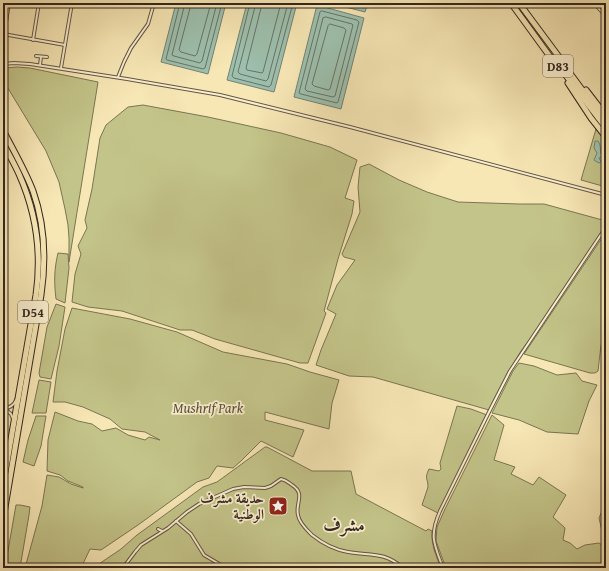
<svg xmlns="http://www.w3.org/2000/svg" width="609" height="571" font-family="'Gentium Book Plus',Amiri,serif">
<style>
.green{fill:#c3c489;stroke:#7a7554}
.water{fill:#9dc0ae;stroke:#728275}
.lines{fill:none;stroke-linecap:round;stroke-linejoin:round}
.shore{stroke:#687366;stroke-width:1}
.street-casing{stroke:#635644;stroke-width:4}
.highway-casing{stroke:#32261f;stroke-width:7}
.street{stroke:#faefcf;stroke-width:2}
.highway{stroke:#f7e7b5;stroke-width:5}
.labels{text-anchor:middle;stroke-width:3.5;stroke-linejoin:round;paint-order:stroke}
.shield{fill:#faefcf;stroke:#6e6254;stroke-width:1}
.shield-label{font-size:13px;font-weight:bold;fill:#32261f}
.park-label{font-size:14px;font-style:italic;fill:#564e3a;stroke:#faefcf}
.poi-label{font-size:14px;font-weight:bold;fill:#32261f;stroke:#faefcf;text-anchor:end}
.district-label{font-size:18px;font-weight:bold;fill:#32261f;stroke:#faefcf}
</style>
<rect width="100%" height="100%" fill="#f7e7b5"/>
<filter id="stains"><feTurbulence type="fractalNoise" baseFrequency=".005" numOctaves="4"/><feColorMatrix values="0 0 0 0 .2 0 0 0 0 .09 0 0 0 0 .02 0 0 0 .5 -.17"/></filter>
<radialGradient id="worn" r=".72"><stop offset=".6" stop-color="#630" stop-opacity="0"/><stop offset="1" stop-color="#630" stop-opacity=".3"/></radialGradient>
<g class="green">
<polygon points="17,67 30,68 98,82 69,262 69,238 68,225 65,209 59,182 46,151 3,80 4,68"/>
<polygon points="143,105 208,117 281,133 330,147 357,160 345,198 354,201 352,214 338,259 324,311 326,313 308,363 300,363 215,339 192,330 180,330 122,311 88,307 72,302 75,274 81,254 78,246 87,228 85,220 92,189 100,138 106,125 128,107"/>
<polygon points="596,129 606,141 606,187 581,180"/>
<polygon points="369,164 399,180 427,192 458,202 519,204 544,204 606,221 605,227 544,320 521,351 508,372 489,410 373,377 349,376 316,365 321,350 336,314 327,309 337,285 355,260 344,257 342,254 360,212 358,187 360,167"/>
<polygon points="606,232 606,337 601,345 598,371 595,373 590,373 524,354"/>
<path d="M58,253L68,254L69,268L65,303L56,299C54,282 54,270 58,253Z"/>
<polygon points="56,304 65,307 59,346 51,379 40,377 39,373 47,327"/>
<polygon points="72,308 130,319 177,332 223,352 287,364 310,372 339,380 332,403 329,429 265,412 265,420 304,430 293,457 261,441 241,461 233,468 217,466 209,478 197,482 138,525 101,550 90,549 81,568 25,568 42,506 47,475 59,477 71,484 83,488 83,487 68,481 60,475 47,471 48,440 55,412 78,421 92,424 102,431 116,428 128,435 145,440 149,437 160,440 145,432 122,429 110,419 83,407 65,402 53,402 57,371 65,329"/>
<polygon points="519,363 534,366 557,375 576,373 582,381 597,385 589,401 578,434 547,432 519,420 492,413 513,371"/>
<polygon points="39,380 51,382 46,413 32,413"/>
<path d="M457,406L471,409L487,415L438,513L422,505L428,487C428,478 424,479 429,469L439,471L441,469L440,463Z"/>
<polygon points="492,415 504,425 494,460 515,467 511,474 533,485 539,477 566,495 553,517 565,528 563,540 570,543 577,549 585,545 599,543 606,548 606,568 446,568 436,541 437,527 445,509"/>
<polygon points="36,416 46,416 41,446 34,466 23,462 28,440"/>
<path d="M265,447H267L312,471H351L356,494L426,531L428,529L432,531C431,544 436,556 441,568H93L121,549L137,535L203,487L217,482Z"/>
<polygon points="16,505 20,505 30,507 29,515 20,568 5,568"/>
<polygon points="604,506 606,506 606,542 604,540 599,518"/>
</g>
<g class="water">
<polygon points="176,3 226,3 208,74 161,62"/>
<polygon points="247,3 297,3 274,92 227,80"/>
<polygon points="330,3 368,3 365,12"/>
<polygon points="317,5 364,18 341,109 294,97"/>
<path d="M595,141H598C601,145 600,149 601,154H603V156L599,158L600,160L602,161L599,163L594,160L597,153L594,148Z"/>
</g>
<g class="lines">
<g class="shore">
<polyline points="180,3 166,59 167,60 203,69 205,68 222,3"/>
<polyline points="185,3 172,55 174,56 200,63 202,61 217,3"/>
<polyline points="191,3 190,8 179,50 181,52 195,56 197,54 211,3"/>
<polyline points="250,3 232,76 234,78 269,87 271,85 293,3"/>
<polyline points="256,3 238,72 240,74 266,81 268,79 288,3"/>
<polyline points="262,3 261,8 246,68 247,70 262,73 263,72 281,3"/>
<polygon points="322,11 357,20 359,22 338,102 337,103 301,94 299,93 320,12"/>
<polygon points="326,17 352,24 353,25 335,96 333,97 307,91 305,89 323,18"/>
<polygon points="330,24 344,28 346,30 330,89 328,90 314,86 312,84 328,26"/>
</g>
<defs>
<g id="street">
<polyline points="594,3 602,12 606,12"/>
<polyline points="3,34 65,45"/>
<polyline points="4,35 9,3"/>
<polyline points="33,40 39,3"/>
<polyline points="36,56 47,57"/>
<polyline points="3,64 14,63 30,64 127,79 220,95 350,127 606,195"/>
<polyline points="40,65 41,57"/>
<polyline points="61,68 72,3"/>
<polyline points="118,77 124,62 131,48 148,24 154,3"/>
<path d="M3,409C9,408 14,406 16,400"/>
<polyline points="5,409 11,414 13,419"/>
<polyline points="176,521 191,534 204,555 226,568"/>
<polyline points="158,529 162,531"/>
<path d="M123,568L135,552L141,545L168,528L187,512L199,504L233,489L244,487L265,488L271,486L281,479C286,480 288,482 292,485C306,494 295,503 298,515C299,523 307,530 312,535C322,543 336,550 348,552C370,556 384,551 403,568"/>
<path d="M443,568C434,544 429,536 440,511L489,412L510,371L606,227"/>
</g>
<g id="highway">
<polyline points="511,3 559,69 564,73 606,128"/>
<polyline points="519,3 565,65 569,72 606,122"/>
<polyline points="568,83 591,118 606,137"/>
<polyline points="586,90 606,116"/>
<path d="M3,130C13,150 25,170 33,191C45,225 46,261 41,295L3,519"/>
<path d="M3,143C8,153 14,163 19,174C36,212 42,253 36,295L3,485"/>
</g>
</defs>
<use href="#street" class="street-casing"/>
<use href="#highway" class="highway-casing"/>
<use href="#street" class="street"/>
<use href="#highway" class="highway"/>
</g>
<defs>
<symbol id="sight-square" viewBox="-11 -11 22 22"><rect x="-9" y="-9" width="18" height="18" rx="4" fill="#8f2418" stroke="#faefcf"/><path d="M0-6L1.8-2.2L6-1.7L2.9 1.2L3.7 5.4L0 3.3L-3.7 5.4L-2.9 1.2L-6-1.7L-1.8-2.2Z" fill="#fff"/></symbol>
</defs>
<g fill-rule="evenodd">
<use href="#sight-square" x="267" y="495" width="22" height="22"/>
</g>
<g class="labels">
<g class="shield">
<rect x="543" y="55" width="30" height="22" rx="3"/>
<rect x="18" y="301" width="30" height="22" rx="3"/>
</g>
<g class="shield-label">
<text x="558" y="71">D83</text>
<text x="33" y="317">D54</text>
</g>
<g class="park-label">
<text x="208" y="413">Mushrif Park</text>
</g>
<g class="poi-label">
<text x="264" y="503">حديقة مشرف<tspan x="264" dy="16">الوطنية</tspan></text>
</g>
<g class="district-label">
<text x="344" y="531">مشرف</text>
</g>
</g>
<rect width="609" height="571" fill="none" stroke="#f7e7b5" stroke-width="16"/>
<rect x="4" y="4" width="601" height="563" fill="none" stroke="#32261f" stroke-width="2"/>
<rect x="8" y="8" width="593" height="555" fill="none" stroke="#32261f"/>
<rect width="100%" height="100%" filter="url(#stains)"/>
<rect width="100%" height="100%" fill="url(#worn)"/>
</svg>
